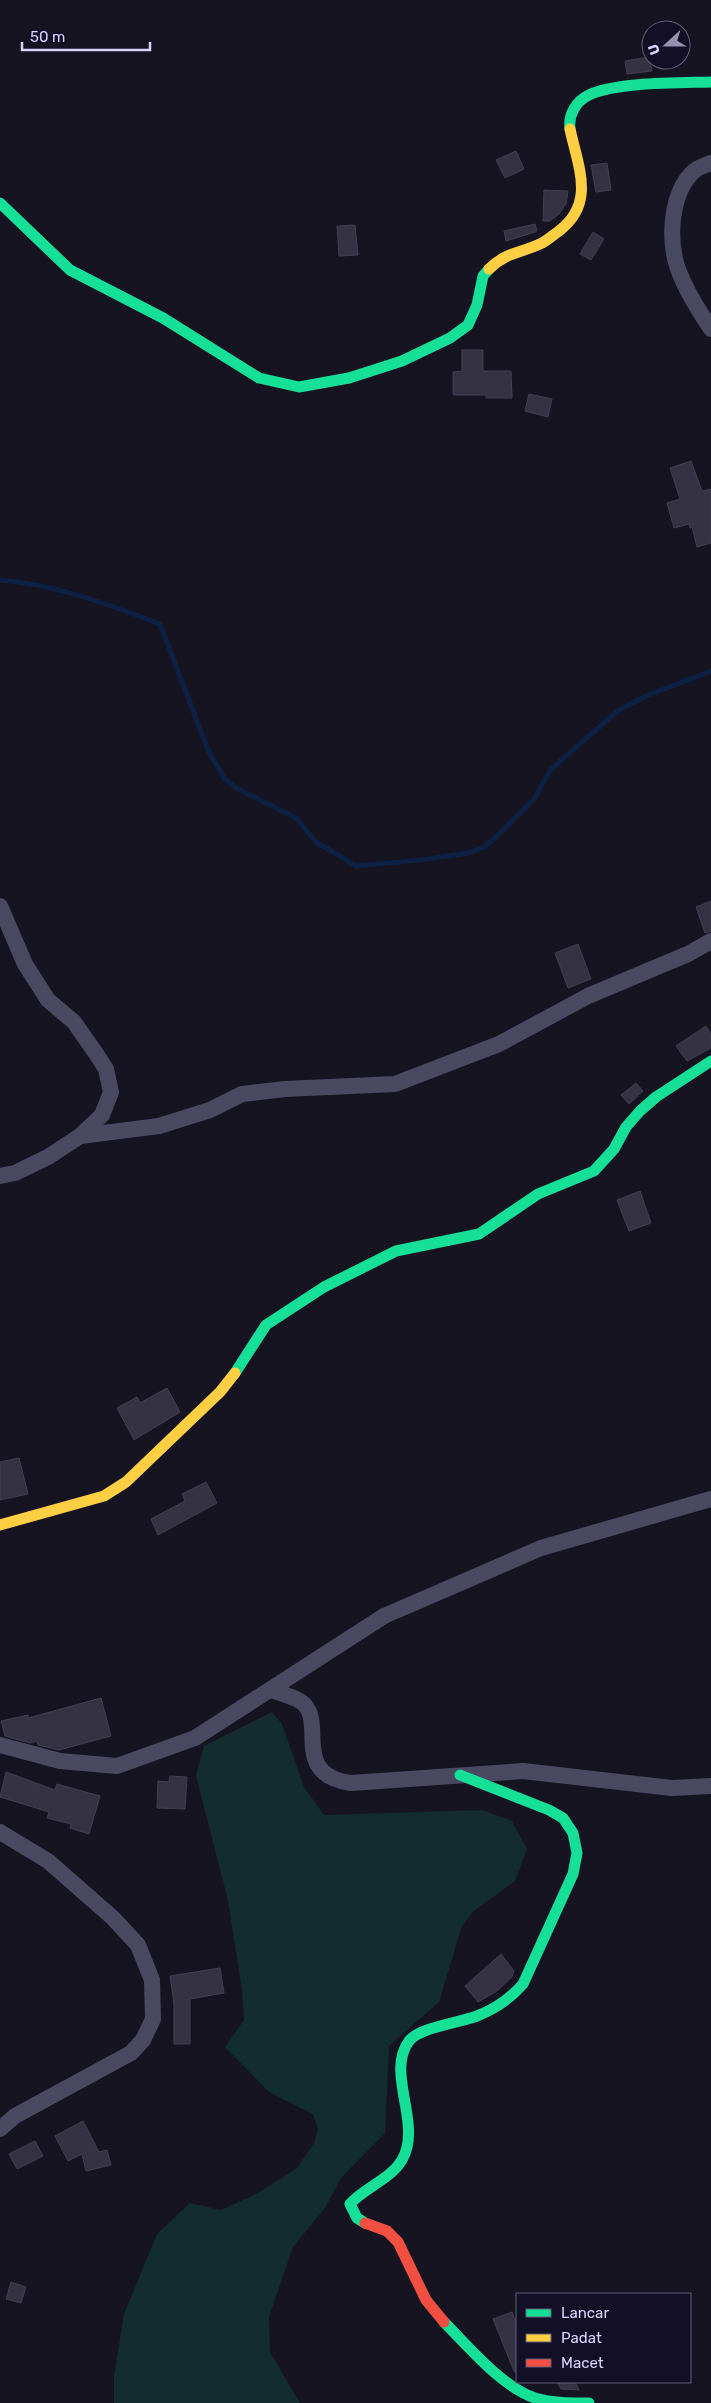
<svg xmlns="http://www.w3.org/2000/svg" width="711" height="2403" font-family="Rubik,sans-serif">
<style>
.green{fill:#132c2d}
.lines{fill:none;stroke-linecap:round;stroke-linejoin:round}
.stream{stroke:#0d2144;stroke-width:5}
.building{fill:#343243;stroke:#433f54}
.street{stroke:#4a4962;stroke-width:16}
.fast{stroke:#16e098;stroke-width:11}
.slow{stroke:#ffcf43;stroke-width:11}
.jam{stroke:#f24e42;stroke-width:11}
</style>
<rect width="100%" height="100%" fill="#161421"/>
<polygon class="green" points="272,1712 282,1724 304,1787 324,1815 482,1810 512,1821 527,1849 515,1881 474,1911 462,1926 439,2002 389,2046 385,2133 341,2178 325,2208 293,2247 269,2317 270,2352 300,2403 114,2403 114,2376 124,2314 157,2234 190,2203 221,2210 258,2193 297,2168 314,2143 318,2129 313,2114 269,2092 225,2047 244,2020 242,1990 228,1901 196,1775 204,1746"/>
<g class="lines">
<path class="stream" d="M0,580C55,584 109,605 160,624L208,750L224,778L236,788L296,818L316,842L356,866L420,860L468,853L484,847L497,836L534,799L551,769L619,710L646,696L711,671"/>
</g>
<g class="building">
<polygon points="649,57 652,71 627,74 625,61"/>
<polygon points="516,151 524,169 505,178 496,160"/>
<polygon points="607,163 611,190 596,192 591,165"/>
<polygon points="544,190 568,191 566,204 559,214 550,221 543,221"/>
<polygon points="535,224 537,231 535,232 506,241 504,231"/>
<polygon points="355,225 358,255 339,256 337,226"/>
<polygon points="593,232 604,239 591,260 580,254"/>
<polygon points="462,350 483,350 483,371 511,371 512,398 486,398 486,395 453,395 453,372 462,371"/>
<polygon points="529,394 552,399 548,417 525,411"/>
<polygon points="691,461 702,491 711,489 711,543 697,547 692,527 690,528 689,524 674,528 667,503 680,499 670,468"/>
<polygon points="711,901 711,931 705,933 696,907"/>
<polygon points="578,944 591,979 568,988 555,953"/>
<polygon points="706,1026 711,1034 711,1048 687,1061 676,1046"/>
<polygon points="636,1083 643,1091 629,1104 621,1095"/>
<polygon points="640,1191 651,1223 629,1231 617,1200"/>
<polygon points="167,1388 180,1412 134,1440 117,1408 137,1397 140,1403"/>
<polygon points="19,1458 28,1494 0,1500 0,1462"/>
<polygon points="206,1482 217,1503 158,1535 151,1519 185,1501 182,1494"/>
<polygon points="101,1698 111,1736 59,1750 38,1745 37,1741 30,1743 5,1736 1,1721 28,1715 28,1718"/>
<polygon points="6,1772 55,1790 57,1784 100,1796 89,1834 70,1828 71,1824 47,1818 49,1812 0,1797"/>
<polygon points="170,1776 187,1777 185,1809 157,1808 158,1781 169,1782"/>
<polygon points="501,1954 514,1971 512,1977 497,1991 478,2002 465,1986"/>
<polygon points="220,1968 224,1993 190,1999 190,2044 174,2044 174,2004 170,1976"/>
<polygon points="83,2121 99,2152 107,2150 111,2165 86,2171 82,2154 68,2161 55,2136"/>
<polygon points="35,2141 43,2156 17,2169 9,2154"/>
<polygon points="11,2282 26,2287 21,2303 6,2299"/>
<polygon points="512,2312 517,2325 517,2373 514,2371 493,2319"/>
<polygon points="557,2382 575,2382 579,2390 561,2389"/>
</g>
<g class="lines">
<g class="street">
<path d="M711,163C706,165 698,167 694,171C670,193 668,240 678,269C686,291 698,310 711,329"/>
<polyline points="0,906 25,964 48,1000 74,1022 97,1055 106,1069 111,1092 102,1115 80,1136 48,1157 15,1173 0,1176"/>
<polyline points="80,1136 159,1126 210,1110 242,1094 285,1089 395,1084 499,1044 588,996 688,954 711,941"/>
<path d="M271,1690C280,1693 292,1696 300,1701C329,1719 288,1774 351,1783L523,1771L672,1788L711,1786"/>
<polyline points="0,1745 60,1761 117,1766 195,1738 384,1616 541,1548 711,1499"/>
<polyline points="0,1832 48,1861 113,1918 138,1945 152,1980 153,2019 143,2040 131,2053 15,2116 0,2129"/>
</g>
<g class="fast">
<path d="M570,129C568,115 576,101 589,95C616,82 680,83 711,82"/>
<polyline points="0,203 70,270 163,318 259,378 299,387 349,378 402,361 450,338 468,325 477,305 483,276 489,269"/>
<polyline points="235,1373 266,1325 324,1287 396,1251 479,1234 538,1194 594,1171 614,1149 626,1127 640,1111 656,1097 711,1061"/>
<path d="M365,2223L357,2218L350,2204C365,2187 390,2180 402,2160C423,2124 385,2073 409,2041C420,2027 459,2023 477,2016C495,2009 510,1999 523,1984L573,1874L577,1853L573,1833L563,1818L549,1810L460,1775"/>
<path d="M444,2322C469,2347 502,2387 535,2398C553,2403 571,2403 589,2403"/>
</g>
<g class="slow">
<path d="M489,269C506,252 521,253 540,244C547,241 553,235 559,231C596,203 578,167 570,129"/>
<polyline points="0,1525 104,1496 126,1482 220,1392 235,1373"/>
</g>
<polyline class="jam" points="365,2223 387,2231 398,2242 426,2300 444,2322"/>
</g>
<rect x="516" y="2293" width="175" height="90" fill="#130f26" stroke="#625e7d"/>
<rect x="526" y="2309" width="25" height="8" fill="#16e098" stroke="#625e7d"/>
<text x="561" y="2318" font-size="15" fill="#d9d4ff">Lancar</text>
<rect x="526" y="2334" width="25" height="8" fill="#ffcf43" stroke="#625e7d"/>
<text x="561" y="2343" font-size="15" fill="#d9d4ff">Padat</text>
<rect x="526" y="2359" width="25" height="8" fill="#f24e42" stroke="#625e7d"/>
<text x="561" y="2368" font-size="15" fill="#d9d4ff">Macet</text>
<g transform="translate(666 45) rotate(249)"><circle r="24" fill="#130f26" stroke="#625e7d"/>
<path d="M0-4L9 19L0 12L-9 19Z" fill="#9591b1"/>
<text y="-8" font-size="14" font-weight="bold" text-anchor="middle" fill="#d9d4ff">U</text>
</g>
<path d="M22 42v8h128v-8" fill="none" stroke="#d9d4ff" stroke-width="2.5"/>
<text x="30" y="42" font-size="15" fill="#d9d4ff" stroke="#130f26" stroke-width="4" paint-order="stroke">50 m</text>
</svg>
